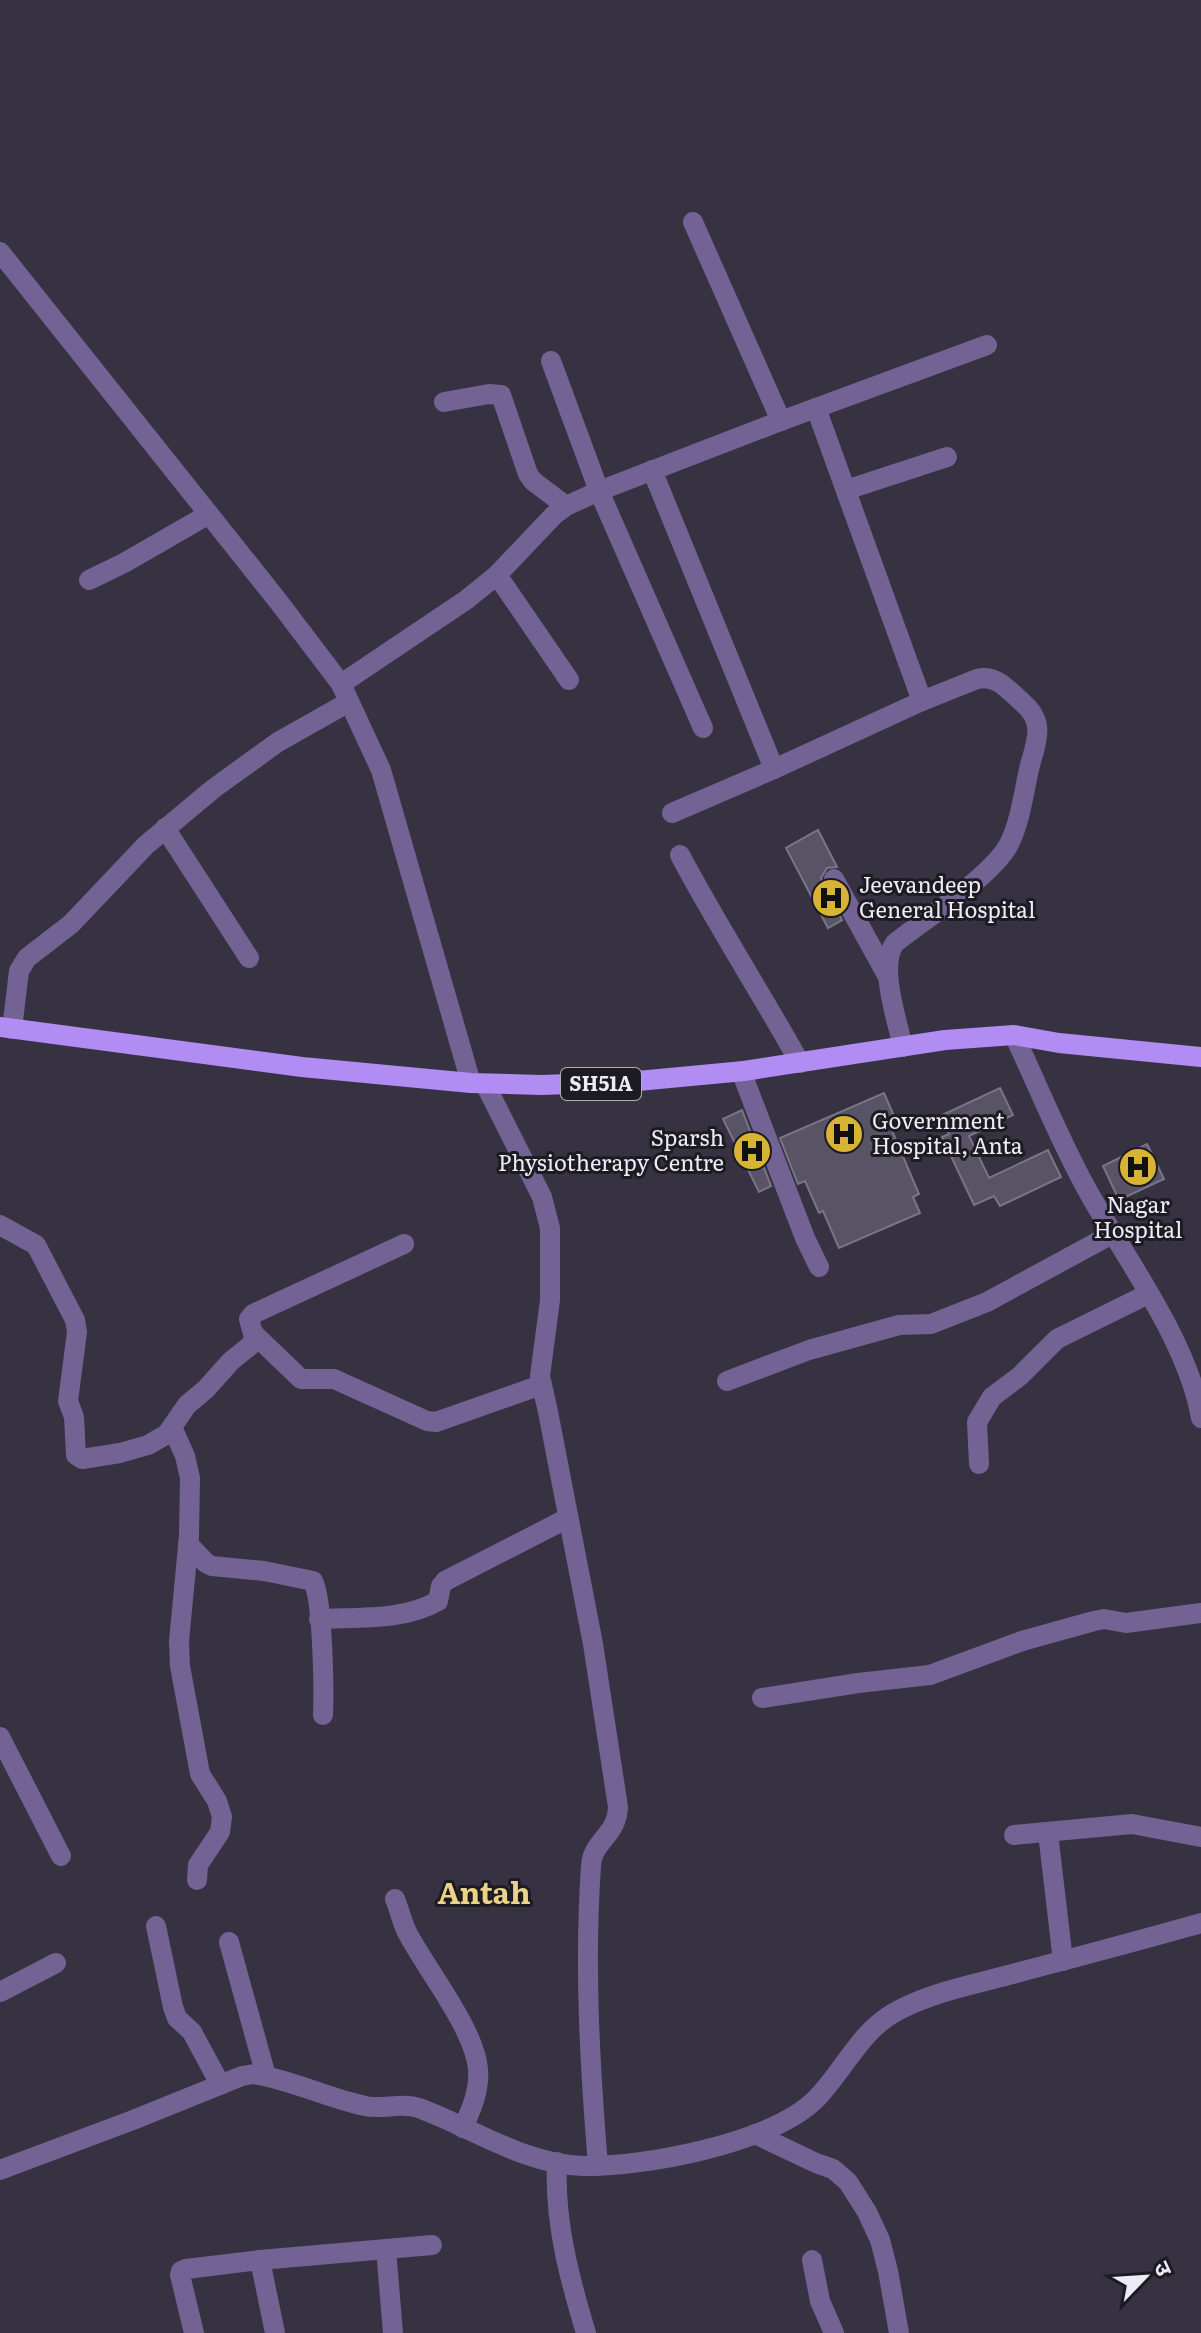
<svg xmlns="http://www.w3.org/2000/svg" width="1201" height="2333" font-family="Literata,'Noto Sans Devanagari',serif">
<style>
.building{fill:#595465;stroke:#7a7487;stroke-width:2}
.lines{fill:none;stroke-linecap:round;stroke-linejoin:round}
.street{stroke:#736294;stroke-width:20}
.primary{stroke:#b08cf3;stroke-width:20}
.labels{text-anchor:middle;stroke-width:6;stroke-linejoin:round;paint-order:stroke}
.shield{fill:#1d1b22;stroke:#afadb6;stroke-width:2}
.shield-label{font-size:20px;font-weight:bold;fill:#edebf5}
.poi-label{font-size:22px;fill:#edebf5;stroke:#1d1b22;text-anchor:start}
.district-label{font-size:30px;font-weight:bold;fill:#ead286;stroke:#1d1b22}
</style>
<rect width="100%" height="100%" fill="#373242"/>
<g class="building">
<polygon points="818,830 837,867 827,868 821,878 823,885 842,920 828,928 786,848"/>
<polygon points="1000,1088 1013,1115 969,1136 989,1178 1048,1150 1061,1177 1000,1206 994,1196 974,1205 942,1137 949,1134 940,1116"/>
<polygon points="884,1093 894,1116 887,1119 919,1194 913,1197 920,1213 839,1248 823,1211 819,1213 805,1181 798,1184 780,1138"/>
<polygon points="742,1110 771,1186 759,1192 723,1119"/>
<polygon points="1147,1144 1164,1179 1119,1200 1103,1166"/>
</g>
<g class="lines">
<g class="street">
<polyline points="693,222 781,421"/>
<polyline points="0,252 278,601 341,684 381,770 471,1083"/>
<polyline points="551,361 599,491 703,728"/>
<polyline points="444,402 489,394 501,395 528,474 533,481 566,506"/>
<polyline points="816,408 922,701"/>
<polyline points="652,470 774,769"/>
<polyline points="846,490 947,457"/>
<polyline points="497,575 569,680"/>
<polyline points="89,580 124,563 209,514"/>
<polyline points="341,684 466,600 497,575 554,515 566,506 599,491 778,422 987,345"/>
<path d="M672,813L774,769L922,701L977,679C997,674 1009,691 1023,703C1045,722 1037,740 1030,765C1024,790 1021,819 1010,842C996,873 924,920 895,943C878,965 897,1020 903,1047"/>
<polyline points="165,828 249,958"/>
<path d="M680,855C717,925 761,993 800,1063"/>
<polyline points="834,879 888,977"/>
<polyline points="12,1029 19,971 27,958 71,924 146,845 213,789 278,742 349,702"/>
<path d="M1014,1035C1039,1088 1061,1144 1090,1195C1128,1262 1188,1342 1201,1418"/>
<polyline points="741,1071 805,1238 819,1267"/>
<path d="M485,1084L542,1197L550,1228V1300L540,1376L548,1412L593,1644L618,1807C617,1836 592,1841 591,1866C584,1967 590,2066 598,2166"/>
<polyline points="0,1225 36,1245 75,1320 77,1332 68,1401 74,1417 76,1455 82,1459 120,1453 148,1445 167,1434 187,1405 206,1389 231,1361 251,1345 254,1337 249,1319 253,1314 404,1244"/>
<polyline points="254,1334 301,1379 334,1379 427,1421 436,1422 541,1385"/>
<polyline points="727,1381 809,1350 899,1325 931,1324 987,1302 1112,1234"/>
<polyline points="172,1427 185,1456 190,1478 189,1536 179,1641 180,1666 200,1774 217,1801 222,1817 220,1832 198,1865 197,1880"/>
<polyline points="979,1464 977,1422 992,1397 1020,1376 1057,1339 1148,1294"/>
<path d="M188,1544L206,1563L212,1566L264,1571L313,1581C323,1600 324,1690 323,1715"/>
<path d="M319,1619C359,1617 403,1621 438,1601L441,1586L445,1581L568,1518"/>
<polyline points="762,1698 858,1683 930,1675 1022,1641 1094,1621 1104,1619 1126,1623 1201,1613"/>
<polyline points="0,1737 61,1856"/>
<polyline points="1048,1833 1063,1961"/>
<polyline points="1014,1835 1132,1824 1201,1837"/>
<path d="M395,1899C400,1911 402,1923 408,1934C427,1970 475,2030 478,2069C480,2090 471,2110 463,2128"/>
<polyline points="156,1926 173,2007 177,2018 192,2032 220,2084"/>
<polyline points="229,1942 266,2076"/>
<polyline points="0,1992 56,1963"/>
<polyline points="755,2134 816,2163 833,2169 848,2182 867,2212 880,2240 888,2271 899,2333"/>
<path d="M557,2162C554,2220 569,2277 586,2333"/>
<path d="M0,2170L133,2120L242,2076L254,2074C292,2080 327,2098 365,2106C383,2110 401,2102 419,2108C473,2128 523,2164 583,2166C645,2167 773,2143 817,2098C845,2069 861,2029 899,2010C935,1991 980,1983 1020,1972C1080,1956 1141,1940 1201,1923"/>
<polyline points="386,2249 393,2333"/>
<polyline points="260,2260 275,2333"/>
<polyline points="812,2260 820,2301 834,2333"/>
<polyline points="194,2333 180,2275 181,2271 186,2269 260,2260 432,2245"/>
</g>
<polyline class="primary" points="0,1027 302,1067 471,1083 541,1085 627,1082 744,1071 945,1040 1014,1035 1059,1043 1201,1057"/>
</g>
<defs>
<symbol id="hospital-disc" viewBox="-11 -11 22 22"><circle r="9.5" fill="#d7b434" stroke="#1d1b22"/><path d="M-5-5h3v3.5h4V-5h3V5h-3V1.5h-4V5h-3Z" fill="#111"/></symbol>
</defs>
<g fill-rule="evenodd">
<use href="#hospital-disc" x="809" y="876" width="44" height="44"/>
<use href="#hospital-disc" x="822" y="1112" width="44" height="44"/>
<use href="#hospital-disc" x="730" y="1129" width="44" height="44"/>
<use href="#hospital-disc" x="1116" y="1145" width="44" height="44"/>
</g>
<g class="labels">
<rect class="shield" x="561" y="1068" width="80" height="32" rx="6"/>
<g class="shield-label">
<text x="601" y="1091">SH51A</text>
</g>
<g class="poi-label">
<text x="859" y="893">Jeevandeep<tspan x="859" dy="25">General Hospital</tspan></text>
<text x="872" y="1129">Government<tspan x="872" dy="25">Hospital, Anta</tspan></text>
<text x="724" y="1146" text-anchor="end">Sparsh<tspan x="724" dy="25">Physiotherapy Centre</tspan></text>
<text x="1138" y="1213" text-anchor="middle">Nagar<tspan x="1138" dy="25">Hospital</tspan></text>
</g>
<g class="district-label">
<text x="484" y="1904">Antah</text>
</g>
</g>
<g transform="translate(1145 2277) rotate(65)" stroke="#1d1b22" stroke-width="6" paint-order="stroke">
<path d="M0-6L14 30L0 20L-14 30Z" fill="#edebf5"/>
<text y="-12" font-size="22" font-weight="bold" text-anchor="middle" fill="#edebf5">उ</text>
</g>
</svg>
